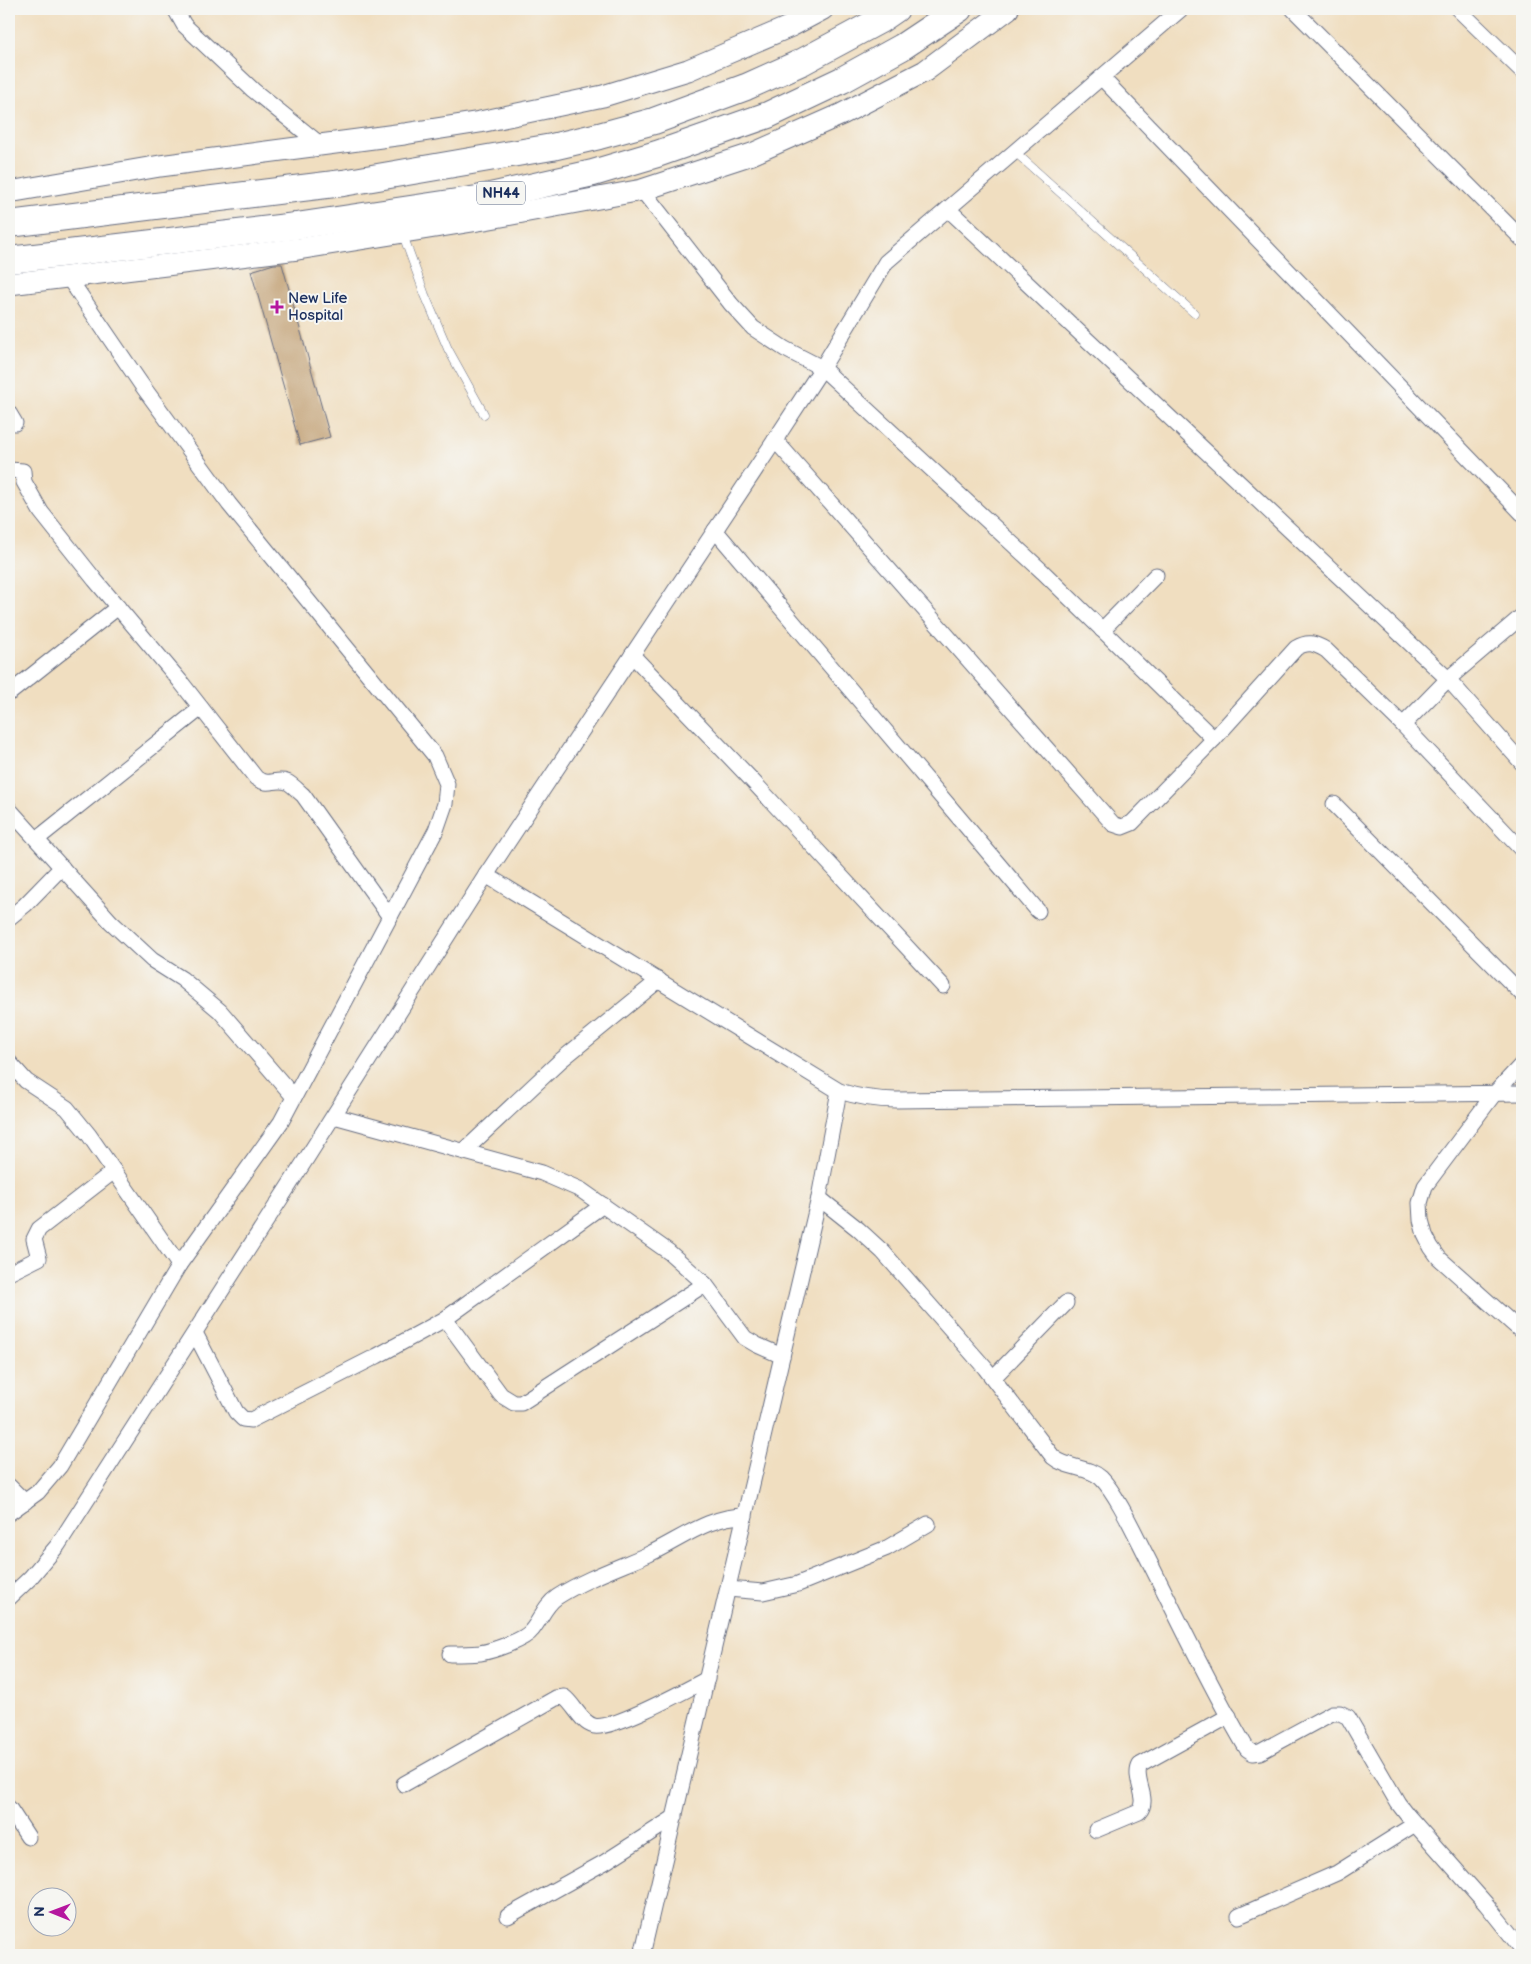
<svg xmlns="http://www.w3.org/2000/svg" width="1531" height="1964" font-family="'Balsamiq Sans',sans-serif">
<style>
.building{fill:#c6a77f}
.lines{fill:none;stroke-linecap:round;stroke-linejoin:round}
.lane-casing{stroke:#666c80;stroke-width:9}
.street-casing{stroke:#666c80;stroke-width:17}
.secondary-casing{stroke:#666c80;stroke-width:23}
.highway-casing{stroke:#666c80;stroke-width:28}
.lane{stroke:#fff;stroke-width:8}
.street{stroke:#fff;stroke-width:15}
.secondary{stroke:#fff;stroke-width:21}
.highway{stroke:#fff;stroke-width:26}
.poi-dot{fill:#b5179e;stroke:#f6f6f2;stroke-width:2}
.labels{text-anchor:middle;stroke-width:4;stroke-linejoin:round;paint-order:stroke}
.shield{fill:#f6f6f2;stroke:#5d6b8a;stroke-width:1}
.shield-label{font-size:14px;font-weight:bold;fill:#1b2f5e}
.poi-label{font-size:15px;fill:#1b2f5e;stroke:#f6f6f2;text-anchor:start}
</style>
<rect width="100%" height="100%" fill="#f6f6f2"/>
<filter id="ink" filterUnits="userSpaceOnUse"><feTurbulence type="fractalNoise" baseFrequency=".02" numOctaves="2"/><feDisplacementMap in="SourceGraphic" scale="10" xChannelSelector="R" yChannelSelector="G"/><feConvolveMatrix kernelMatrix="1 2 1 2 8 2 1 2 1" color-interpolation-filters="sRGB"/></filter>
<filter id="wash" filterUnits="userSpaceOnUse"><feTurbulence type="fractalNoise" baseFrequency=".0096" numOctaves="4" result="noise"/><feDisplacementMap in="SourceGraphic" scale="20" xChannelSelector="R" yChannelSelector="G"/><feGaussianBlur stdDeviation="1.12" result="paint"/><feColorMatrix in="noise" values="0 0 0 0 0 0 0 0 0 0 0 0 0 0 0 0 0 1.4 0 .05"/><feComposite in="paint" operator="in"/></filter>
<g filter="url(#wash)">
<rect width="100%" height="100%" fill="#f0dec0"/>
<g id="blocks">
<polygon class="building" points="274,264 282,264 330,437 300,445 251,271"/>
</g>
</g>
<g filter="url(#ink)">
<use href="#blocks" fill-opacity="0" stroke="#666c80" stroke-width="1"/>
<g class="lines">
<defs>
<g id="lane">
<polyline points="1015,152 1194,313"/>
<polyline points="403,235 425,295 448,349 484,414"/>
</g>
<g id="street">
<polyline points="175,9 184,25 253,90 321,145"/>
<polyline points="1293,9 1522,239"/>
<polyline points="1458,9 1522,71"/>
<polyline points="1102,78 1522,513"/>
<polyline points="642,190 731,304 753,328 785,349 822,368 1043,572 1214,739"/>
<polyline points="948,209 1448,679 1522,763"/>
<polyline points="9,413 15,423"/>
<path d="M775,440L1113,824L1122,827L1132,823L1214,739L1296,648C1308,641 1314,643 1326,650L1403,725L1522,850"/>
<path d="M9,470L23,471L24,482L41,512L95,580L180,681L256,778C268,787 275,778 287,782C293,785 298,791 303,795L390,917"/>
<polyline points="715,530 1038,911"/>
<polyline points="1102,630 1156,575"/>
<polyline points="632,655 748,776 943,986"/>
<polyline points="11,692 118,607"/>
<polyline points="1403,725 1448,679 1522,616"/>
<polyline points="1334,804 1522,994"/>
<polyline points="9,809 111,922 152,960 182,979 220,1011 294,1097"/>
<polyline points="37,839 201,708"/>
<polyline points="486,875 775,440 822,368 886,262 1181,9"/>
<polyline points="9,918 25,905 62,867"/>
<polyline points="9,1062 26,1081 67,1108 89,1135 179,1265"/>
<polyline points="1522,1064 1494,1094 1425,1186 1420,1203 1421,1220 1425,1235 1431,1247 1439,1258 1522,1332"/>
<polyline points="334,1116 542,1173 581,1190 669,1252 705,1284 745,1338 757,1345 782,1356"/>
<polyline points="464,1151 560,1061 659,980"/>
<path d="M819,1198L858,1229L883,1252L985,1368L1053,1457C1067,1469 1088,1466 1101,1478C1117,1494 1136,1536 1147,1557C1179,1620 1211,1689 1247,1749L1253,1753L1260,1752L1332,1713H1340L1348,1717L1398,1803L1408,1816L1486,1904L1522,1949"/>
<polyline points="9,1273 39,1258 34,1239 39,1229 114,1171"/>
<polyline points="445,1319 501,1395 514,1403 521,1403 705,1284"/>
<polyline points="195,1333 236,1412 243,1419 251,1420 377,1356 445,1319 603,1205"/>
<polyline points="993,1378 1066,1303"/>
<polyline points="9,1486 25,1502"/>
<polyline points="9,1513 38,1492 60,1466 179,1265 281,1122 436,830 445,804 447,784 435,756 229,504 141,384 68,277"/>
<polyline points="728,1589 763,1592 798,1584 887,1548 928,1524"/>
<path d="M9,1598L30,1578L58,1545L308,1156L486,875L839,1091C858,1097 876,1100 896,1100L1522,1093"/>
<path d="M450,1654C460,1654 470,1654 480,1653C492,1651 525,1640 532,1630C541,1619 545,1605 557,1597C585,1579 617,1568 647,1555C680,1540 708,1516 745,1516"/>
<path d="M404,1784L556,1698L564,1697C574,1704 581,1723 594,1726C613,1730 688,1689 707,1679"/>
<polyline points="9,1808 28,1837"/>
<path d="M1096,1830L1139,1812C1151,1799 1132,1779 1140,1765L1229,1716"/>
<polyline points="508,1916 605,1862 675,1817"/>
<polyline points="1239,1916 1337,1873 1415,1824"/>
<polyline points="642,1955 819,1198 839,1091"/>
</g>
<g id="secondary">
<polyline points="9,192 160,166 404,134 480,122 603,96 688,70 791,26 823,9"/>
<polyline points="9,284 298,249 485,219 642,190 752,154 842,114 925,71 1008,9"/>
</g>
<g id="highway">
<polyline points="9,224 343,183 552,147 599,136 654,121 746,87 802,62 880,20 896,9"/>
<polyline points="9,260 296,226 477,199 593,173 657,154 768,115 842,80 902,47 959,9"/>
</g>
</defs>
<use href="#lane" class="lane-casing"/>
<use href="#street" class="street-casing"/>
<use href="#secondary" class="secondary-casing"/>
<use href="#highway" class="highway-casing"/>
<use href="#lane" class="lane"/>
<use href="#street" class="street"/>
<use href="#secondary" class="secondary"/>
<use href="#highway" class="highway"/>
</g>
</g>
<path class="poi-dot" d="M274.5 299.5h5v5h5v5h-5v5h-5v-5h-5v-5h5z"/>
<g class="labels">
<rect class="shield" x="477" y="181.5" width="48" height="23" rx="4"/>
<g class="shield-label">
<text x="501" y="198">NH44</text>
</g>
<g class="poi-label">
<text x="288" y="303">New Life<tspan x="288" dy="17">Hospital</tspan></text>
</g>
</g>
<rect width="1531" height="1964" fill="none" stroke="#f6f6f2" stroke-width="30"/>
<g transform="translate(52 1912) rotate(271)"><circle r="24" fill="#f6f6f2" stroke="#9ea6b7"/>
<path d="M0-4L9 19L0 12L-9 19Z" fill="#b5179e"/>
<text y="-8" font-size="14" font-weight="bold" text-anchor="middle" fill="#1b2f5e">N</text>
</g>
</svg>
